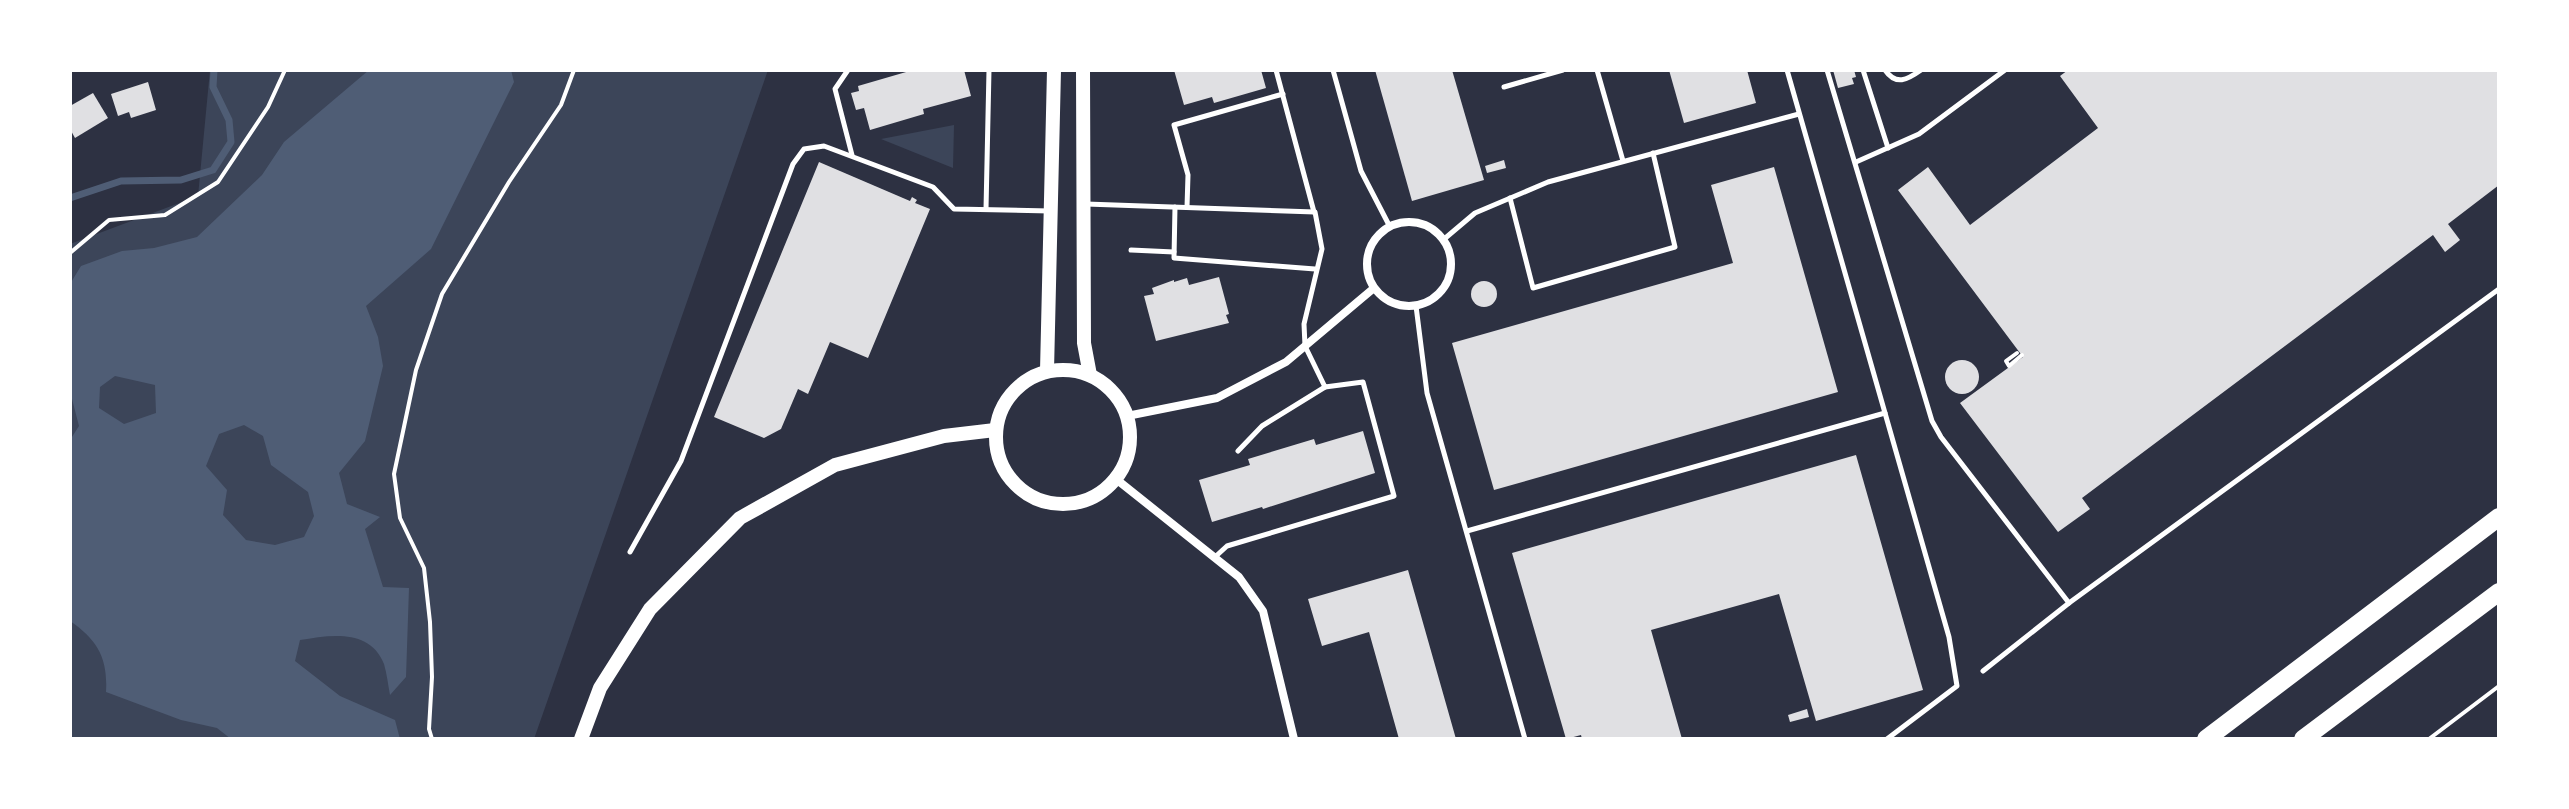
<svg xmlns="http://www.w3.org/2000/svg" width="2569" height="809" font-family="Arial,sans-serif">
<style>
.green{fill:#3c4559}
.water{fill:#4f5d75;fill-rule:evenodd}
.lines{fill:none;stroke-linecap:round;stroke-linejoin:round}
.stream{stroke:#4f5d75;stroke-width:7}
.building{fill:#e0e0e3}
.path{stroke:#fff;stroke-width:4}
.service{stroke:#fff;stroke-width:5}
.minor{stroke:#fff;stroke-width:8}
.tertiary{stroke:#fff;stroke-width:14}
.trunk{stroke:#fff;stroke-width:18}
</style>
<rect width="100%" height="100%" fill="#2d3142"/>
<g class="green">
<polygon points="210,70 768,70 534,739 70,739 70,244 198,196"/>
<polygon points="954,125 953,168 881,139"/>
</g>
<path class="water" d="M369,70H511L514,82L431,249L366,306L378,337L383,366L365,441L339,473L347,504L380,517L365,529L383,587L409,588L406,677L390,695C388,685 387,674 384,664C370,628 330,635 300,640L295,661L340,696L395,720L400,739H231L217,728L181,720L106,692C108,659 98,640 70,621V440L79,426L72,399L70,398V284L81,266L122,251L154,248L197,237L262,175L284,142ZM115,376L155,385L156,413L124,424L99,408L100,387ZM244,425L263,436L271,465L308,492L314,516L304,537L275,545L246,540L223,515L227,490L206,466L219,434Z"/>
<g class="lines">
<polyline class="stream" points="70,198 121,181 181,180 213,170 231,142 229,120 213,87 214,70"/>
</g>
<g class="building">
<polygon points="913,70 964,70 971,96 923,109 924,114 870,130 864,108 856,110 851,93 859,91 858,86"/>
<polygon points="1174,70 1261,70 1266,88 1214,103 1212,97 1184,105"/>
<polygon points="1375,70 1452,70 1484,180 1412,201"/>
<polygon points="1669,70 1747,70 1756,103 1684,123"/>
<polygon points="1833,70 1854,70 1856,77 1852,78 1854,84 1838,88"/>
<polygon points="2068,70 2499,70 2499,185 2448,224 2460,240 2445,252 2433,235 2082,498 2090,509 2058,532 1960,403 2023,357 1898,190 1928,167 1970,225 2098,128 2060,76"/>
<polygon points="148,82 156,110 131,118 129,112 118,116 111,94"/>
<polygon points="93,93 108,118 75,138 70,129 70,106"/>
<polygon points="1504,160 1506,168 1487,173 1485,166"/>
<polygon points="819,162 910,201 912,197 917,200 915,203 930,209 868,358 830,342 808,394 798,389 781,429 764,438 714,417"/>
<polygon points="1774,167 1838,392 1494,490 1452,343 1733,263 1711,185"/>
<polygon points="1219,277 1229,314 1226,315 1229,323 1156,341 1144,296 1154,294 1152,288 1174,280 1174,282 1187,278 1189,285"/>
<circle cx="1484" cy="294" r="13"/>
<circle cx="1962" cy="377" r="17"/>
<polygon points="1363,431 1375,473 1263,509 1262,507 1212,522 1199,480 1250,465 1248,459 1314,439 1316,445"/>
<polygon points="1856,455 1923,690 1816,721 1779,594 1651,630 1682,739 1582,739 1581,735 1566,739 1512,553"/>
<polygon points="1408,570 1456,739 1399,739 1369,632 1322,646 1308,599"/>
<polygon points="1807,709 1809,717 1790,722 1788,715"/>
</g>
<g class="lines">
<g class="path">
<polyline points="70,253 109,220 165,215 218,182 268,107 285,70"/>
<polyline points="2017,353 2006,361 2009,366 2022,355"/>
<polyline points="432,739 429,729 432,677 430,622 424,568 400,518 394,474 416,370 442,294 509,182 561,105 574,70"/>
<polyline points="2429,739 2499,686"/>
</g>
<g class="service">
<polyline points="848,70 835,89 852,155"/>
<polyline points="1276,70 1314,212"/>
<polyline points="1333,70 1361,171 1390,227"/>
<polyline points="1597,70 1623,161"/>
<polyline points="1787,70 1949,637 1957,686 1887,739"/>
<polyline points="1827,70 1932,421 1941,437 2069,603"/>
<polyline points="1863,70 1888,148"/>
<path d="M1885,70C1896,86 1907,80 1921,70"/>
<polyline points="1504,87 1563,70"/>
<polyline points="1856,162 1919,134 2005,70"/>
<polyline points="1510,198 1533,288 1675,247 1653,153"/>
<polyline points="1086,204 1315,212 1322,249 1304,324 1305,346 1325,387 1363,382 1394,496 1227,546 1215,557"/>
<polyline points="1175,207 1174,258 1315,269"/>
<polyline points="1187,207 1188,175 1174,125 1283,94"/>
<polyline points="986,209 989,70"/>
<polyline points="1443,240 1475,213 1548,182 1799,114"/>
<polyline points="1131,250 1174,252"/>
<polyline points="1416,306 1427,393 1525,739"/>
<polyline points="1238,451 1262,426 1325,387"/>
<polyline points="1467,531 1885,413"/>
<polyline points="630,552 681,461 793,164 804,149 824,146 933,187 954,209 1050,211"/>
<polyline points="1983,671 2069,603 2499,289"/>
</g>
<g class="minor">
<circle cx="1409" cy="264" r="42"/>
<polyline points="1127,416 1217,398 1286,362 1374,288"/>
<polyline points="1116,479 1239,577 1263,611 1294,739"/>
</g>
<g class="tertiary">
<polyline points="1083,70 1084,343 1090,375"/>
<circle cx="1063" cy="437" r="67"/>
<polyline points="1047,371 1054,70"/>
<polyline points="581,739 600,688 650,609 740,518 835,465 944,436 995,430"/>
</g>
<g class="trunk">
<polyline points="2206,739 2499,517"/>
<polyline points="2303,739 2499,592"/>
</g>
</g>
<rect width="2569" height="809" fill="none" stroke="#ffffff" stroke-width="144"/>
</svg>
